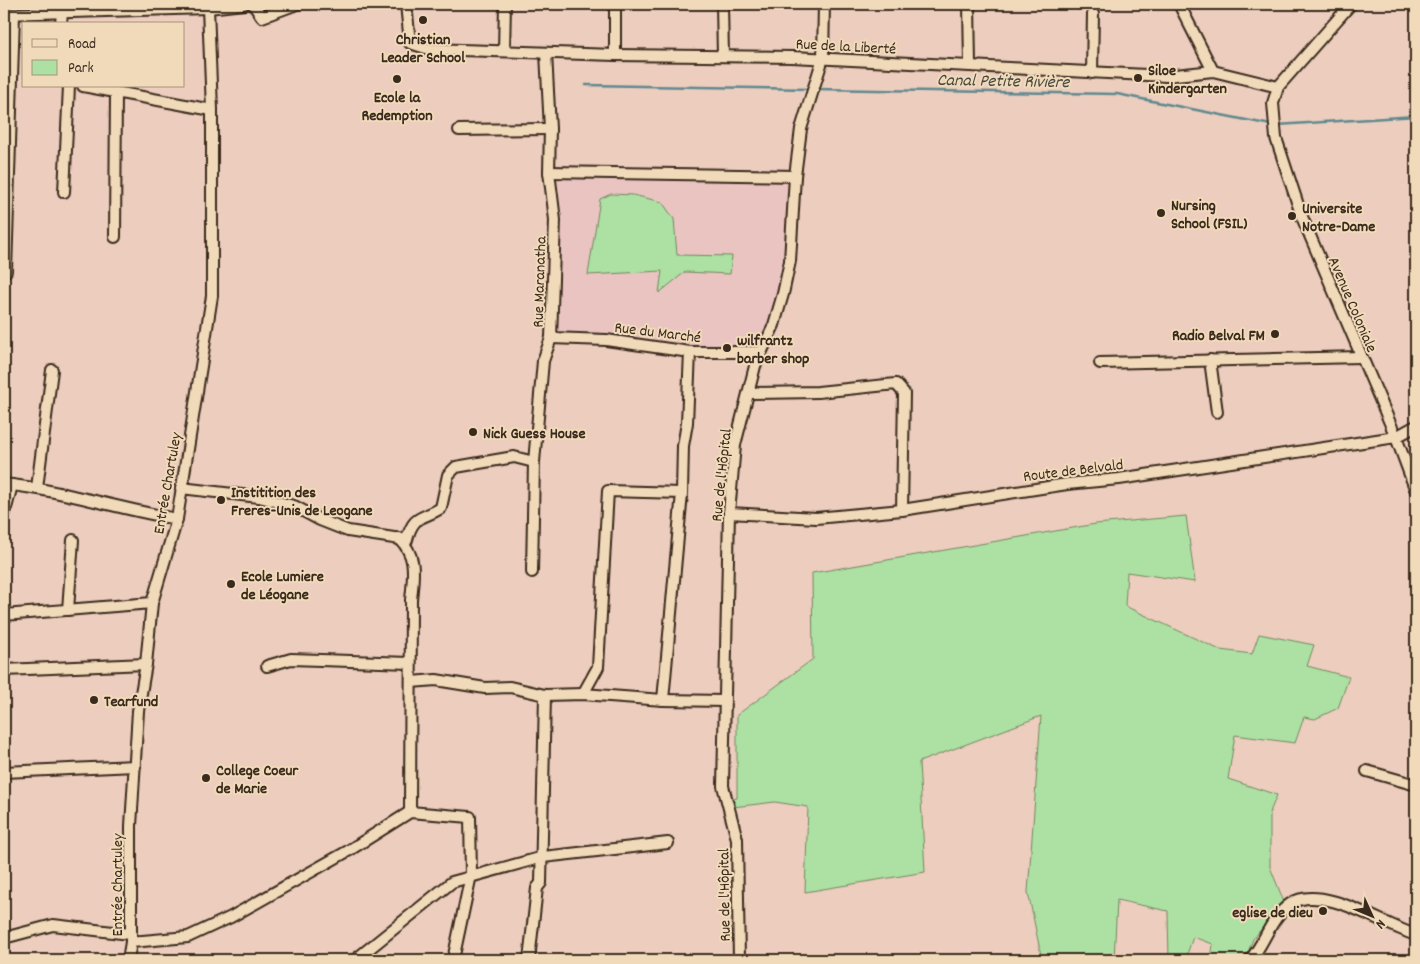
<svg xmlns="http://www.w3.org/2000/svg" width="1420" height="964" font-family="Dekko,sans-serif">
<style>
.built{fill:#e9c4c1}
.green{fill:#ace1a3;stroke:#748660}
.lines{fill:none;stroke-linecap:round;stroke-linejoin:round}
.stream{stroke:#61898e;stroke-width:2.5}
.minor-casing{stroke:#3b2a1e;stroke-width:14}
.minor{stroke:#f0dab9;stroke-width:10}
.poi-dot{fill:#3b2a1e;stroke:#f0dab9;stroke-width:2}
.labels{text-anchor:middle;stroke-width:4;stroke-linejoin:round;paint-order:stroke}
.poi-label{font-size:16px;font-weight:bold;fill:#3b2a1e;stroke:#f0dab9;text-anchor:start}
.street-label{font-size:16px;fill:#3b2a1e;stroke:#f0dab9}
.water-label{font-size:18px;font-style:italic;fill:#484a43;stroke:#f0dab9}
</style>
<rect width="100%" height="100%" fill="#eccdbe"/>
<filter id="ink" filterUnits="userSpaceOnUse"><feTurbulence type="fractalNoise" baseFrequency=".02" numOctaves="2"/><feDisplacementMap in="SourceGraphic" scale="10" xChannelSelector="R" yChannelSelector="G"/><feConvolveMatrix kernelMatrix="1 2 1 2 8 2 1 2 1" color-interpolation-filters="sRGB"/></filter>
<g filter="url(#ink)">
<polygon class="built" points="554,177 788,178 785,256 780,288 769,323 760,339 743,347 693,345 610,333 553,333"/>
<g class="green">
<polygon points="611,194 633,195 662,202 674,219 677,255 732,256 730,274 685,272 659,293 662,271 588,275 600,199"/>
<polygon points="1186,516 1195,582 1127,572 1125,606 1220,650 1252,654 1259,634 1314,645 1307,666 1349,677 1338,708 1315,719 1304,717 1295,743 1235,735 1228,779 1277,795 1270,812 1270,867 1284,902 1253,939 1245,960 1211,960 1213,944 1193,937 1185,960 1169,960 1168,911 1117,900 1114,960 1042,960 1028,892 1041,716 919,762 925,872 805,892 808,807 775,802 733,807 730,800 737,798 737,715 813,659 812,573 1096,524"/>
</g>
<g class="lines">
<g class="stream">
<polyline points="586,85 810,89"/>
<polyline points="815,89 1117,94 1271,125"/>
<polyline points="1277,125 1416,116"/>
</g>
<defs>
<g id="minor">
<polyline points="253,4 262,17 297,4"/>
<polyline points="406,4 410,43 429,49 615,55 792,57 1166,76 1213,71 1278,87"/>
<polyline points="615,4 615,55"/>
<polyline points="722,4 723,56"/>
<polyline points="969,4 970,65"/>
<polyline points="1179,4 1213,71"/>
<polyline points="1351,4 1278,87 1273,103 1276,138 1302,217 1396,437 1416,491"/>
<polyline points="4,14 208,8 244,4"/>
<polyline points="61,24 62,12"/>
<polyline points="504,51 505,4"/>
<polyline points="1092,73 1093,14"/>
<polyline points="83,86 212,110"/>
<polyline points="459,130 550,129"/>
<polyline points="549,172 795,176"/>
<polyline points="64,192 69,86"/>
<polyline points="115,237 116,92"/>
<polyline points="6,271 14,14"/>
<polyline points="551,338 606,340 690,352 761,352"/>
<polyline points="1210,360 1217,412"/>
<polyline points="1100,363 1361,357"/>
<polyline points="749,393 818,392 896,384 904,393 902,510"/>
<path d="M4,484C62,490 119,509 177,519"/>
<polyline points="37,488 52,370"/>
<path d="M181,488L259,497L294,506L320,520L348,531L407,540C413,514 422,520 441,508L448,475L456,467L514,457L534,462"/>
<polyline points="729,513 816,518 902,510 1067,484 1119,479 1396,437 1416,426"/>
<polyline points="4,516 12,485"/>
<path d="M399,538C418,557 413,576 411,600L410,812"/>
<polyline points="532,572 534,462 543,361 551,338 555,220 549,172 550,129 546,53"/>
<polyline points="68,610 73,540"/>
<polyline points="4,615 152,603"/>
<polyline points="267,666 291,659 410,663"/>
<polyline points="4,670 146,664"/>
<polyline points="411,682 436,680 485,688 510,687 545,695 583,694 663,700 682,493 683,446 687,423 690,352"/>
<polyline points="583,694 598,667 608,491 682,493"/>
<polyline points="663,700 725,701"/>
<polyline points="1367,771 1416,785"/>
<polyline points="4,772 135,766"/>
<polyline points="4,938 53,925 130,934"/>
<polyline points="131,942 188,937 231,917 348,851 410,812 470,817 471,875 453,960"/>
<polyline points="128,960 131,942 131,826 138,711 146,664 152,603 177,519 212,296 212,110 208,8"/>
<polyline points="355,960 452,882 543,857 668,843"/>
<polyline points="529,960 537,888 541,883 545,695"/>
<polyline points="739,960 737,839 723,786 729,513 735,445 755,366 774,325 783,294 790,261 795,176 801,129 823,58 824,4"/>
<path d="M1250,960C1265,943 1270,918 1290,904C1321,882 1385,926 1416,935"/>
</g>
</defs>
<use href="#minor" class="minor-casing"/>
<use href="#minor" class="minor"/>
</g>
</g>
<g class="poi-dot">
<circle cx="423" cy="20" r="5"/>
<circle cx="1138" cy="78" r="5"/>
<circle cx="397" cy="79" r="5"/>
<circle cx="1161" cy="213" r="5"/>
<circle cx="1292" cy="216" r="5"/>
<circle cx="1275" cy="334" r="5"/>
<circle cx="727" cy="348" r="5"/>
<circle cx="473" cy="432" r="5"/>
<circle cx="221" cy="500" r="5"/>
<circle cx="231" cy="584" r="5"/>
<circle cx="94" cy="700" r="5"/>
<circle cx="206" cy="778" r="5"/>
<circle cx="1323" cy="911" r="5"/>
</g>
<g class="labels">
<g class="poi-label">
<text x="423" y="44" text-anchor="middle">Christian<tspan x="423" dy="18">Leader School</tspan></text>
<text x="1148" y="75">Siloe<tspan x="1148" dy="18">Kindergarten</tspan></text>
<text x="397" y="102" text-anchor="middle">Ecole la<tspan x="397" dy="18">Redemption</tspan></text>
<text x="1171" y="210">Nursing<tspan x="1171" dy="18">School (FSIL)</tspan></text>
<text x="1302" y="213">Universite<tspan x="1302" dy="18">Notre-Dame</tspan></text>
<text x="1265" y="340" text-anchor="end">Radio Belval FM</text>
<text x="737" y="345">wilfrantz<tspan x="737" dy="18">barber shop</tspan></text>
<text x="483" y="438">Nick Guess House</text>
<text x="231" y="497">Institition des<tspan x="231" dy="18">Freres-Unis de Leogane</tspan></text>
<text x="241" y="581">Ecole Lumiere<tspan x="241" dy="18">de Léogane</tspan></text>
<text x="104" y="706">Tearfund</text>
<text x="216" y="775">College Coeur<tspan x="216" dy="18">de Marie</tspan></text>
<text x="1313" y="917" text-anchor="end">eglise de dieu</text>
</g>
<g class="street-label">
<text transform="translate(846 45) rotate(3)" y="6">Rue de la Liberté</text>
<text transform="translate(538 282) rotate(-88)" y="6">Rue Maranatha</text>
<text transform="translate(1354 304) rotate(67)" y="6">Avenue Coloniale</text>
<text transform="translate(658 331) rotate(7)" y="6">Rue du Marché</text>
<text transform="translate(1073 469) rotate(-7)" y="6">Route de Belvald</text>
<text transform="translate(720 475) rotate(-84)" y="6">Rue de l'Hôpital</text>
<text transform="translate(166 483) rotate(-80)" y="6">Entrée Chartuley</text>
<text transform="translate(116 885) rotate(-90)" y="6">Entrée Chartuley</text>
<text transform="translate(723 895) rotate(-91)" y="6">Rue de l'Hôpital</text>
</g>
<g class="water-label">
<text transform="translate(1003 80) rotate(1)" y="6">Canal Petite Rivière</text>
</g>
</g>
<rect width="1420" height="964" fill="none" stroke="#f0dab9" stroke-width="20"/>
<rect x="10" y="10" width="1400" height="944" fill="none" stroke="#3b2a1e" stroke-width="2" filter="url(#ink)"/>
<rect x="22" y="22" width="162" height="65" fill="#f0dab9" stroke="#a8947b"/>
<rect x="32" y="39" width="25" height="8" fill="#f0dab9" stroke="#a8947b"/>
<text x="68" y="48" font-size="15" fill="#3b2a1e">Road</text>
<rect x="32" y="60" width="25" height="15" fill="#ace1a3" stroke="#a8947b"/>
<text x="68" y="72" font-size="15" fill="#3b2a1e">Park</text>
<g transform="translate(1372 916) rotate(134)" stroke="#f0dab9" stroke-width="4" paint-order="stroke">
<path d="M0-4L9 19L0 12L-9 19Z" fill="#3b2a1e"/>
<text y="-8" font-size="14" font-weight="bold" text-anchor="middle" fill="#3b2a1e">N</text>
</g>
</svg>
